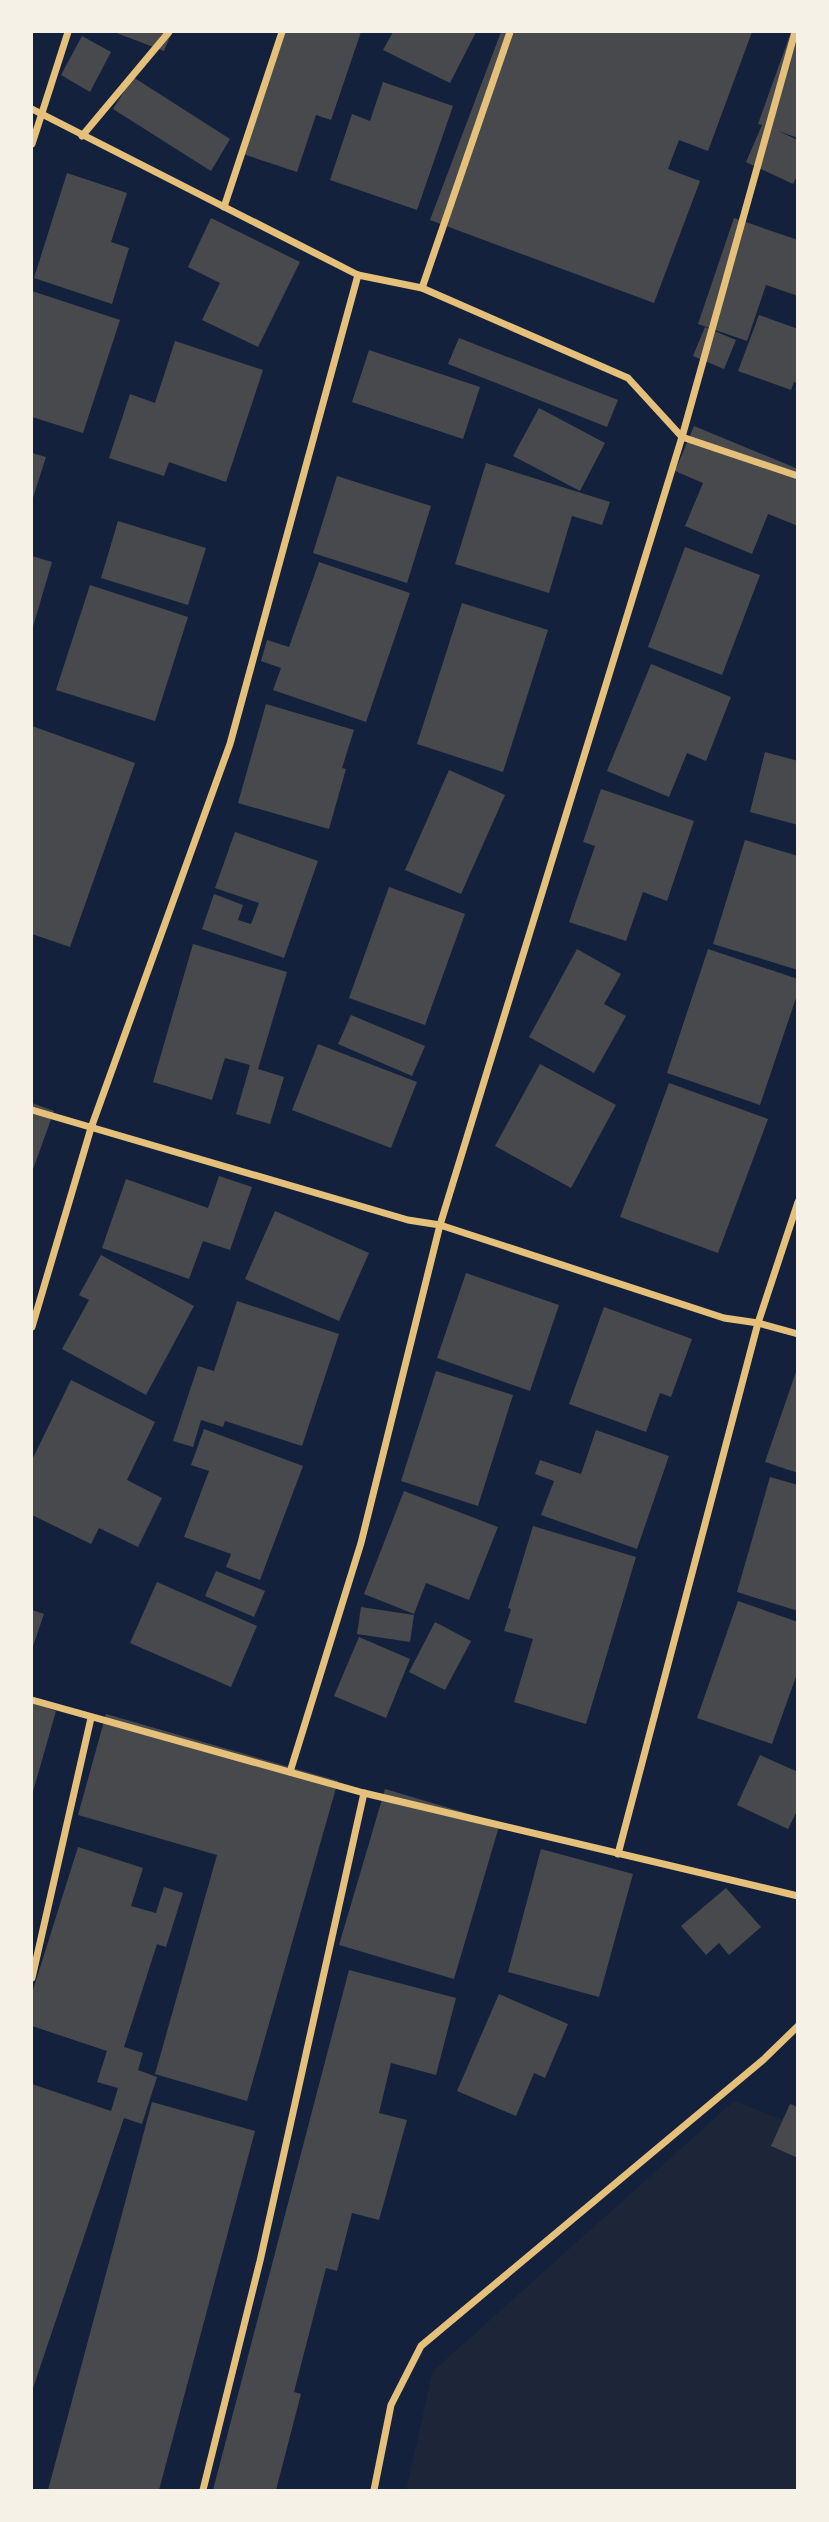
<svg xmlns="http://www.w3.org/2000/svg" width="829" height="2522" font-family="'Alegreya Sans',sans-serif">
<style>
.green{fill:#1d2539}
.building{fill:#48494c}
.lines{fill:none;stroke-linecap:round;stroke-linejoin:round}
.minor{stroke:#e5c07b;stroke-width:7}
</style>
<rect width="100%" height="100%" fill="#14213d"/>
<polygon class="green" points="734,2101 797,2125 797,2490 406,2490 433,2371"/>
<g class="building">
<polygon points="114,32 172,32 164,51"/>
<polygon points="284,32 361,32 331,120 316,115 297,172 243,154"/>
<polygon points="393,32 476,32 450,83 383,50"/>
<polygon points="501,32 752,32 708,151 679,140 668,169 700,181 654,303 430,220"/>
<polygon points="791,32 798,32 798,138 778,131 798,140 798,174 793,184 746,162 762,125 758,124"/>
<polygon points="82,36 111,52 90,92 61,75"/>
<polygon points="133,77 230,139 211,171 113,109"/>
<polygon points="383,82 453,106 417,210 330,180 352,114 370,121"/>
<polygon points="67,173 127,193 111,242 129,248 112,304 34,278"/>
<polygon points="211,218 300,262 258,347 202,320 220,283 188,267"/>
<polygon points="734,218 798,240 798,296 766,285 747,341 698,324"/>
<polygon points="32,291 120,320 83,433 32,417"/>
<polygon points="759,315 798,329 798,383 794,382 791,390 738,371"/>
<polygon points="705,327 736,340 724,369 693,356"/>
<polygon points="459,338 618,400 607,427 448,364"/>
<polygon points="175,341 263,370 226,482 169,462 164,476 109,458 130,394 155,403"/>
<polygon points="369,350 480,387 463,439 352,402"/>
<polygon points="539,408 605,443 580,491 513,456"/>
<polygon points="694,426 798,469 798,526 768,514 752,554 685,526 703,483 675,471"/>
<polygon points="32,453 46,457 32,501"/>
<polygon points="486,463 610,502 602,525 572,516 549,593 455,564"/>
<polygon points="337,476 431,506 407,583 313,553"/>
<polygon points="118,521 206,548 188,605 101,578"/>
<polygon points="685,547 760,575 722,675 648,647"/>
<polygon points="32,556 52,562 32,630"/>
<polygon points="319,562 410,593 366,722 273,690 281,668 261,661 267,640 289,647"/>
<polygon points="90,585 188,617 155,721 56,690"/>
<polygon points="462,603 548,630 503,772 417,744"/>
<polygon points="651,664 731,697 706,761 687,753 669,797 607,771"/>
<polygon points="266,704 354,730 342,768 346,769 329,829 238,803"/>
<polygon points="32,726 135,763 70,947 32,934"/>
<polygon points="765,752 798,761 798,825 750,812"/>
<polygon points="449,770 505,795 461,894 405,870"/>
<polygon points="601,789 694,821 667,901 643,892 626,941 569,922 595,846 583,842"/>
<polygon points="235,832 318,861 284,958 202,929 214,894 243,905 238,920 251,924 259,903 215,888"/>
<polygon points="745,840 798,856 798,970 713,944"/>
<polygon points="389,887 465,914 425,1025 349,998"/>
<polygon points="193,944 287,972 258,1069 284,1077 270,1124 236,1114 250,1065 225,1058 212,1100 153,1082"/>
<polygon points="577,949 621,974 604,1004 626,1016 594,1073 529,1037"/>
<polygon points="708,949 798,979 798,992 760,1105 667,1073"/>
<polygon points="351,1015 425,1046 412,1076 338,1044"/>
<polygon points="318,1044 417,1082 391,1148 292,1110"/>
<polygon points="540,1064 616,1105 571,1188 495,1146"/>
<polygon points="669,1083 768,1119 718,1253 620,1217"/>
<polygon points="32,1103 54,1111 32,1172"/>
<polygon points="219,1176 252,1187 230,1250 203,1241 189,1279 102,1248 126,1179 208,1208"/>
<polygon points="275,1211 369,1253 339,1321 245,1279"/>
<polygon points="101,1255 194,1306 146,1395 62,1349 89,1300 79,1295"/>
<polygon points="466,1273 559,1305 530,1391 437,1358"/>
<polygon points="237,1301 339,1334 302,1446 225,1421 223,1427 201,1420 193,1447 173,1441 198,1366 214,1371"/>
<polygon points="604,1307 692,1339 671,1397 660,1393 646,1432 569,1404"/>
<polygon points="797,1369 798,1369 798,1473 765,1462"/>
<polygon points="436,1371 513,1395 478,1506 401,1481"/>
<polygon points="71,1380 155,1422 127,1480 162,1498 138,1547 99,1528 91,1544 32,1515 32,1460"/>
<polygon points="204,1429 303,1466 260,1580 226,1567 231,1554 184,1537 209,1471 191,1465"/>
<polygon points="596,1430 669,1456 637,1549 541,1515 554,1481 535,1474 540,1460 581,1474"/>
<polygon points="770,1477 798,1485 798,1611 737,1592"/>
<polygon points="404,1491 498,1527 469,1600 426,1583 414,1614 364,1594"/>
<polygon points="533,1526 636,1557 586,1724 514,1702 533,1639 504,1631 511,1609 508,1608"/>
<polygon points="216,1571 265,1591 254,1617 205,1596"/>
<polygon points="157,1582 257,1626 231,1687 130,1643"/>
<polygon points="738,1601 798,1622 798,1671 772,1744 697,1718"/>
<polygon points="361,1607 414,1615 410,1642 357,1634"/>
<polygon points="32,1610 44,1614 32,1649"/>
<polygon points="435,1622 471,1641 445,1690 409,1672"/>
<polygon points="359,1637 410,1659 386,1718 334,1696"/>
<polygon points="32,1703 56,1711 32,1795"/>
<polygon points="106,1714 338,1781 247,2101 155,2074 217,1855 78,1815"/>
<polygon points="760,1755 798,1772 798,1809 788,1829 737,1805"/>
<polygon points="385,1789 500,1823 454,1979 339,1945"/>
<polygon points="78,1847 143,1868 131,1906 156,1913 164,1887 183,1893 166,1947 157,1944 124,2047 143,2053 138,2070 157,2077 142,2124 124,2118 32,2391 32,2084 111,2111 118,2088 97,2082 107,2051 32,2026 32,1993"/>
<polygon points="541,1849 633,1874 599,1997 508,1972"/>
<polygon points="726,1888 761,1927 729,1955 719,1943 706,1955 681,1926"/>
<polygon points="349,1970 456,1998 436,2075 391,2063 379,2113 407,2120 379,2220 352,2213 337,2271 326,2268 294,2392 301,2394 276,2490 213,2490"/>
<polygon points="499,1994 568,2024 545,2078 534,2073 516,2116 457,2091"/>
<polygon points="152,2102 255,2131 159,2490 48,2490"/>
<polygon points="790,2104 798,2107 798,2158 771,2146"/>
</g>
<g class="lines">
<g class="minor">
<polyline points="32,109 358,275 422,288 628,378 682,437 798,476"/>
<polyline points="82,136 169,32"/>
<polyline points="32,144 68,32"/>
<polyline points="224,207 282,32"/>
<polyline points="422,288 510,32"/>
<polyline points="32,1110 408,1220 440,1225 724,1318 758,1323 798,1334"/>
<polyline points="32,1327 91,1128 230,744 358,275"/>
<polyline points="32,1700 364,1793 798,1896"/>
<polyline points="290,1772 361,1543 440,1225 682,437 795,32"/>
<polyline points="618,1854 758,1323 798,1202"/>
<polyline points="32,1978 91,1718"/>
<polyline points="203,2490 260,2261 364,1793"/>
<polyline points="374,2490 391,2405 421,2346 763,2060 798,2026"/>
</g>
</g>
<rect width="829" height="2522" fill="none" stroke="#f6f1e7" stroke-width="66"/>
</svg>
